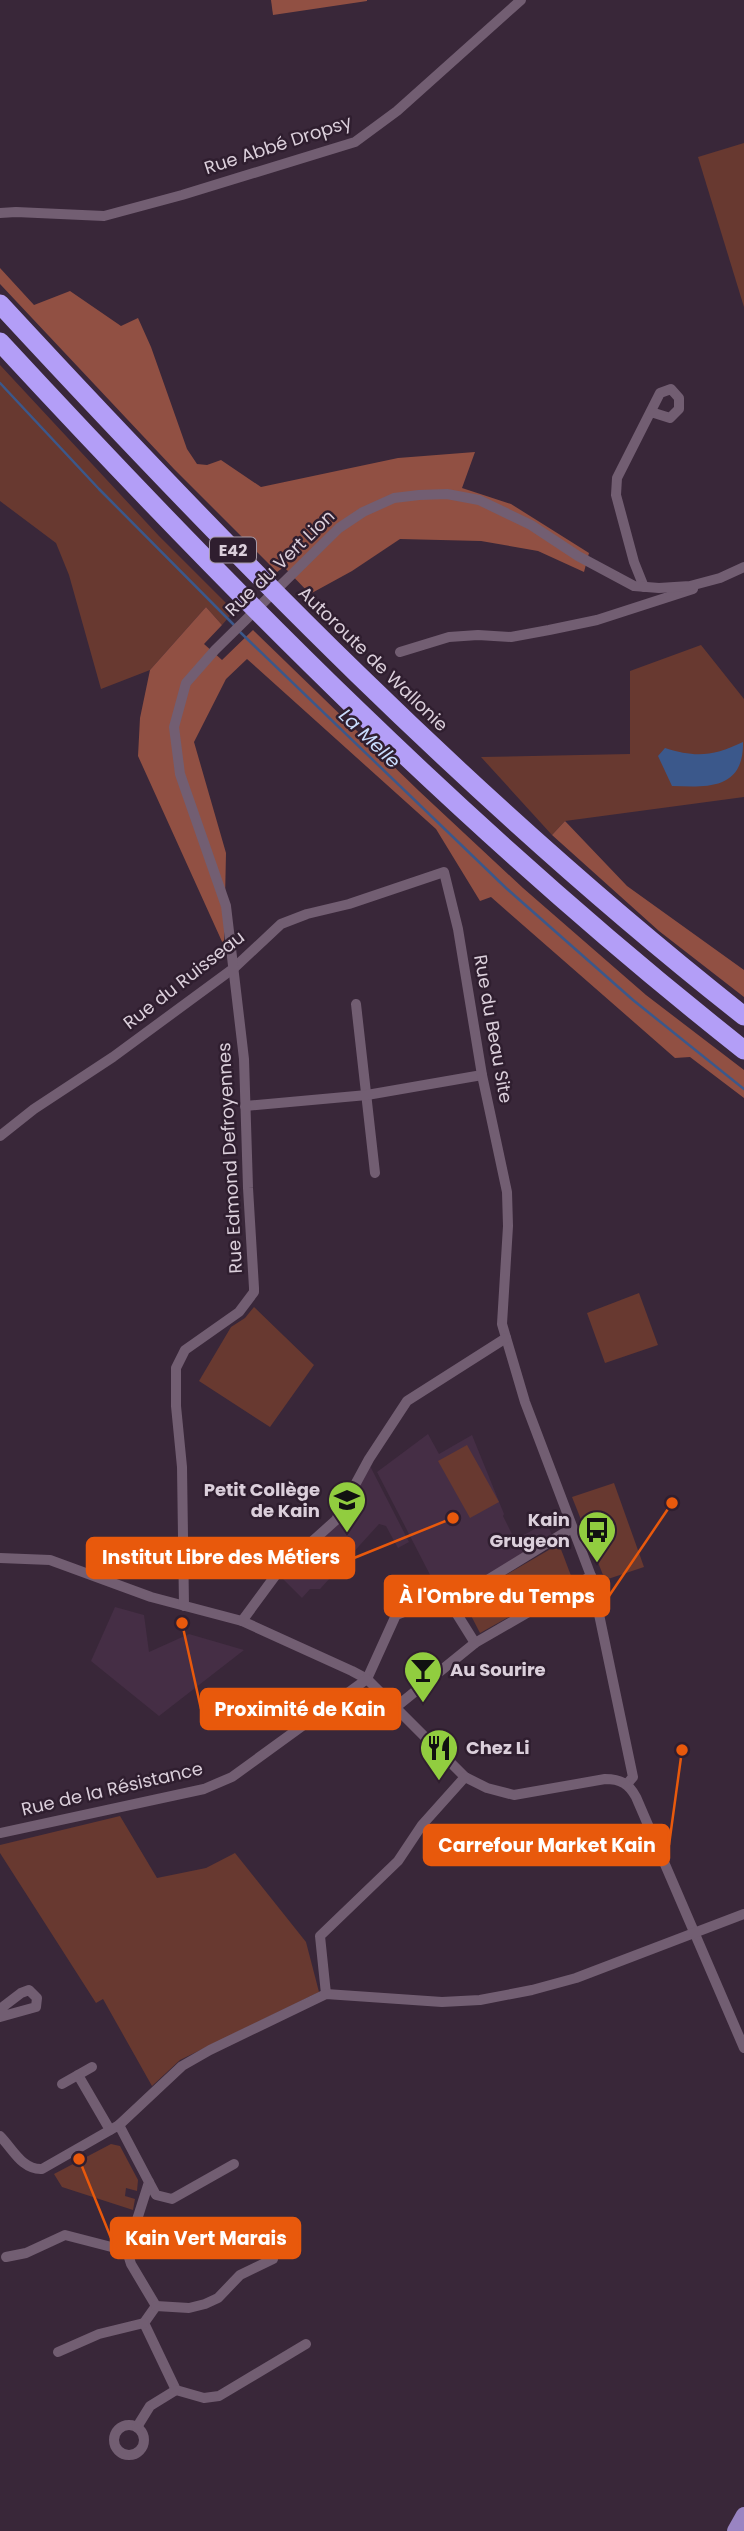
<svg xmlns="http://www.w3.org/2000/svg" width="744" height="2531" font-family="Poppins,sans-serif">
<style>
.built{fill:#452e45}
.green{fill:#683930}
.forest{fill:#915043}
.water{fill:#3b588b}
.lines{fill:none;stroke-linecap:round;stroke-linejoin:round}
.stream{stroke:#3b588b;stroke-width:2.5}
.street{stroke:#725e72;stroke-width:10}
.primary{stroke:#9984c2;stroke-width:16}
.highway{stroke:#b39ef7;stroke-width:19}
.labels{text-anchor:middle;stroke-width:5;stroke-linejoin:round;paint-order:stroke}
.shield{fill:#2f1e2f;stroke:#a79aa7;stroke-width:2}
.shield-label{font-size:16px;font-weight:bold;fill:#dbcfdb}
.street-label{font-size:18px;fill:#dbcfdb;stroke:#2f1e2f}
.poi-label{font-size:18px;font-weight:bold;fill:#dbcfdb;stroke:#2f1e2f;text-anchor:end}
.water-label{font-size:19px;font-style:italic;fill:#c9dcfc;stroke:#2f1e2f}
.leader{fill:none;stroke:#e8590c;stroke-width:2.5}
.callout-dot{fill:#e8590c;stroke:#2f1e2f;stroke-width:2.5}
.callout{fill:#e8590c;stroke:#e8590c;stroke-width:2.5}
.callout-label{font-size:19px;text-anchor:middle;font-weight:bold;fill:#fff}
</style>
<rect width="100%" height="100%" fill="#392739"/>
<g class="built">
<polygon points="428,1434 439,1454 472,1435 504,1514 503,1516 515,1540 547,1522 552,1536 502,1569 443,1600 377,1472"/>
<polygon points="369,1464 409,1542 398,1548 386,1526 379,1524 320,1589 310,1589 302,1598 279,1575 338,1522"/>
<polygon points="115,1607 144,1615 149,1652 189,1634 244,1650 159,1716 91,1661"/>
</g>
<g class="green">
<polygon points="744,143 744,307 698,157"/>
<polygon points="0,365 159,536 234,611 222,625 206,607 150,670 101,689 69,575 56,543 0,501"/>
<polygon points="701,645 744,699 744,797 565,821 552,835 481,757 630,754 630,671"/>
<polygon points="639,1293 658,1345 605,1363 587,1313"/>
<polygon points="254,1307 314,1365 270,1427 199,1381 231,1327 245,1318"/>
<polygon points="467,1445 499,1502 470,1518 438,1461"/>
<polygon points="614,1483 644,1567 605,1580 572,1497"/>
<polygon points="559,1544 573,1581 480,1633 463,1600"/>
<polygon points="120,1816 157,1878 206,1868 235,1853 306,1942 319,1992 180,2060 152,2086 103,1999 96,2003 0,1853 0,1845"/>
<polygon points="111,2144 120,2146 138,2180 137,2191 126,2188 125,2196 135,2199 133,2210 62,2187 54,2174"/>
</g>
<g class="forest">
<polygon points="271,0 367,0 367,1 273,15"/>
<polygon points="0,268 34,305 70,291 121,326 138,318 151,347 187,449 197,464 207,465 221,460 261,487 398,458 475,452 462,488 511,504 589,553 584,572 538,551 481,541 400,539 352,571 310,594 284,567 277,572 174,469 0,284"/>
<polygon points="206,607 222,625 204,644 222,660 253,630 419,791 523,888 646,995 744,1070 744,1098 690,1057 675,1058 491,897 480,901 436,829 247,659 226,679 194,742 226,853 224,946 138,756 140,718 150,670"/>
<polygon points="565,821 627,886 744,970 744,997 659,931 552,835"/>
</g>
<path class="water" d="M743,742C744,791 705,787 672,786L658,756L665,748C696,758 714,756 743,742Z"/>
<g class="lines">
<g class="stream">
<polyline points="0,383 99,489 236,627"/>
<polyline points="240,632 506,888 633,1000 744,1089"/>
</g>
<g class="street">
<polyline points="0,213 16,212 104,216 182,195 355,142 397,111 521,0"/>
<polyline points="644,587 634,562 616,495 617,478 660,393 671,389 679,398 679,409 670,418 651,412"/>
<polyline points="400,652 449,637 478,635 511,637 549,630 597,620 693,589"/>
<polyline points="356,1004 375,1173"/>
<polyline points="245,1106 367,1095 482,1075"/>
<polyline points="0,1136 34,1109 113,1057 234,968 281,924 307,914 349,904 444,872 458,929 482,1075 507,1192 508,1226 502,1324 525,1402 591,1576 633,1777 627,1784"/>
<path d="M0,1558L50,1560L151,1597L242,1621L352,1671L367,1679L465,1777L487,1788L514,1795L605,1779C621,1779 629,1784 636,1797L744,2048"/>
<polyline points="450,1603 475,1643"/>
<polyline points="184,1606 182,1467 176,1406 176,1368 185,1350 239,1312 254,1292 254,1288 248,1188 244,1059 226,906 180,774 174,727 186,683 215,650 339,528 363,512 394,498 419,495 447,494 479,500 531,525 578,556 634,586 659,588 690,586 720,578 744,567"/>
<polyline points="242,1621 278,1572 336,1520 369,1459 407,1401 506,1338"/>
<polyline points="367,1679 396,1615 414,1608 450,1603 572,1528"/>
<polyline points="396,1707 475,1643 591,1576"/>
<polyline points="0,1833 204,1789 232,1777 367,1679"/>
<polyline points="326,1994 320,1936 398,1861 422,1825 465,1777"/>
<polyline points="0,2009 21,1993 29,1990 37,1998 36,2007 0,2017"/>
<polyline points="78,2075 110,2130"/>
<polyline points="62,2084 92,2067"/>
<polyline points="119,2125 149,2182 127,2251 131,2264 156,2306 144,2323 176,2390 204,2398 219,2396 306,2344"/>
<path d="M0,2136C13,2149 22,2170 42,2169L119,2125L182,2066L210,2050L326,1994L442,2002L480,2000L532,1990L576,1978L744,1914"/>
<polyline points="149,2182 156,2195 172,2199 234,2164"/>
<polyline points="6,2257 26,2253 65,2235 127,2251"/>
<polyline points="156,2306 189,2308 205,2304 218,2298 240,2275 273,2259"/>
<polyline points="58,2352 99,2334 144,2323"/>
<circle cx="129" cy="2440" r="15"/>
<polyline points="137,2427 150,2406 176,2390"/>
</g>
<polyline class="primary" points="735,2531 744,2515"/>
<g class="highway">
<path d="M0,304C233,556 474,803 744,1016"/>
<path d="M0,342C233,594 474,837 744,1050"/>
</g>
</g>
<defs>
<symbol id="school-pin" viewBox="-11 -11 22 30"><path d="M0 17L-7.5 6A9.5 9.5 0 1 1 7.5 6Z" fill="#91cd3f" stroke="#2f1e2f"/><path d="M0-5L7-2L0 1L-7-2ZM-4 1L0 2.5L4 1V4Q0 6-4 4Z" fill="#111"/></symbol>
<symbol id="bus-pin" viewBox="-11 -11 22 30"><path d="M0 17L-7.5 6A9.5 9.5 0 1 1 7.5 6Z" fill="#91cd3f" stroke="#2f1e2f"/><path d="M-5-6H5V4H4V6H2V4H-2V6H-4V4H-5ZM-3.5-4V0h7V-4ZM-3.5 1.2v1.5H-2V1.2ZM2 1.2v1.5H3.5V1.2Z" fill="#111"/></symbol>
<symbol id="bar-pin" viewBox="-11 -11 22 30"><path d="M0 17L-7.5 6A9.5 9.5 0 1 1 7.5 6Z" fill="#91cd3f" stroke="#2f1e2f"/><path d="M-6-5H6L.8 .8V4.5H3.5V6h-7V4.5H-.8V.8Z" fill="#111"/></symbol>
<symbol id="restaurant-pin" viewBox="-11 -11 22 30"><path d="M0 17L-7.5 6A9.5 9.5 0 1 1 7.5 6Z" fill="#91cd3f" stroke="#2f1e2f"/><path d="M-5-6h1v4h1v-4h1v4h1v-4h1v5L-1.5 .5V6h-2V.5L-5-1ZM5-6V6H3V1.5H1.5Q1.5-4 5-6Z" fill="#111"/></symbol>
</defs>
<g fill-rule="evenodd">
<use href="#school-pin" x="325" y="1478" width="44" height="60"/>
<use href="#bus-pin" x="575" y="1508" width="44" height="60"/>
<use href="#bar-pin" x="401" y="1648" width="44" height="60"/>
<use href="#restaurant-pin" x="417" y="1726" width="44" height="60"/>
</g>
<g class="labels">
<rect class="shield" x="210" y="537.5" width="46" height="25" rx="5"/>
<g class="shield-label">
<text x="233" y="556">E42</text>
</g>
<g class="street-label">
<text transform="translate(278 145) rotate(-18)" y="6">Rue Abbé Dropsy</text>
<text transform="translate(280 563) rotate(-44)" y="6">Rue du Vert Lion</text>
<text transform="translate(373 659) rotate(44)" y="6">Autoroute de Wallonie</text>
<text transform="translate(184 980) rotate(-38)" y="6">Rue du Ruisseau</text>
<text transform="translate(493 1029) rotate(80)" y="6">Rue du Beau Site</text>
<text transform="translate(230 1158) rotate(-93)" y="6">Rue Edmond Defroyennes</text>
<text transform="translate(112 1789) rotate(-13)" y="6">Rue de la Résistance</text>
</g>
<g class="poi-label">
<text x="320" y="1496">Petit Collège<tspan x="320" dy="21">de Kain</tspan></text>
<text x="570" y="1526">Kain<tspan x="570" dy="21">Grugeon</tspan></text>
<text x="450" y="1676" text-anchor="start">Au Sourire</text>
<text x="466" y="1754" text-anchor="start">Chez Li</text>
</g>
<g class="water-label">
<text transform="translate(370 738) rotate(44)" y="7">La Melle</text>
</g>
</g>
<path class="leader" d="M453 1518L354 1558M672 1503L609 1596M182 1623L201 1709M682 1750L669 1845M79 2159L111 2238"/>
<g class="callout-dot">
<circle cx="453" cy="1518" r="7"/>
<circle cx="672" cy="1503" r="7"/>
<circle cx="182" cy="1623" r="7"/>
<circle cx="682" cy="1750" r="7"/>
<circle cx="79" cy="2159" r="7"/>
</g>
<g class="callout">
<rect x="87" y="1538" width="267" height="40" rx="7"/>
<rect x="385" y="1576" width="224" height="40" rx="7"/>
<rect x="201" y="1689" width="199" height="40" rx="7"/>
<rect x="424" y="1825" width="245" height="40" rx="7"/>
<rect x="111" y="2218" width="189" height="40" rx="7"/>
</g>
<g class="callout-label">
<text x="221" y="1564">Institut Libre des Métiers</text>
<text x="497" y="1603">À l'Ombre du Temps</text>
<text x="300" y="1716">Proximité de Kain</text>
<text x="547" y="1852">Carrefour Market Kain</text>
<text x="206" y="2245">Kain Vert Marais</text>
</g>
</svg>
